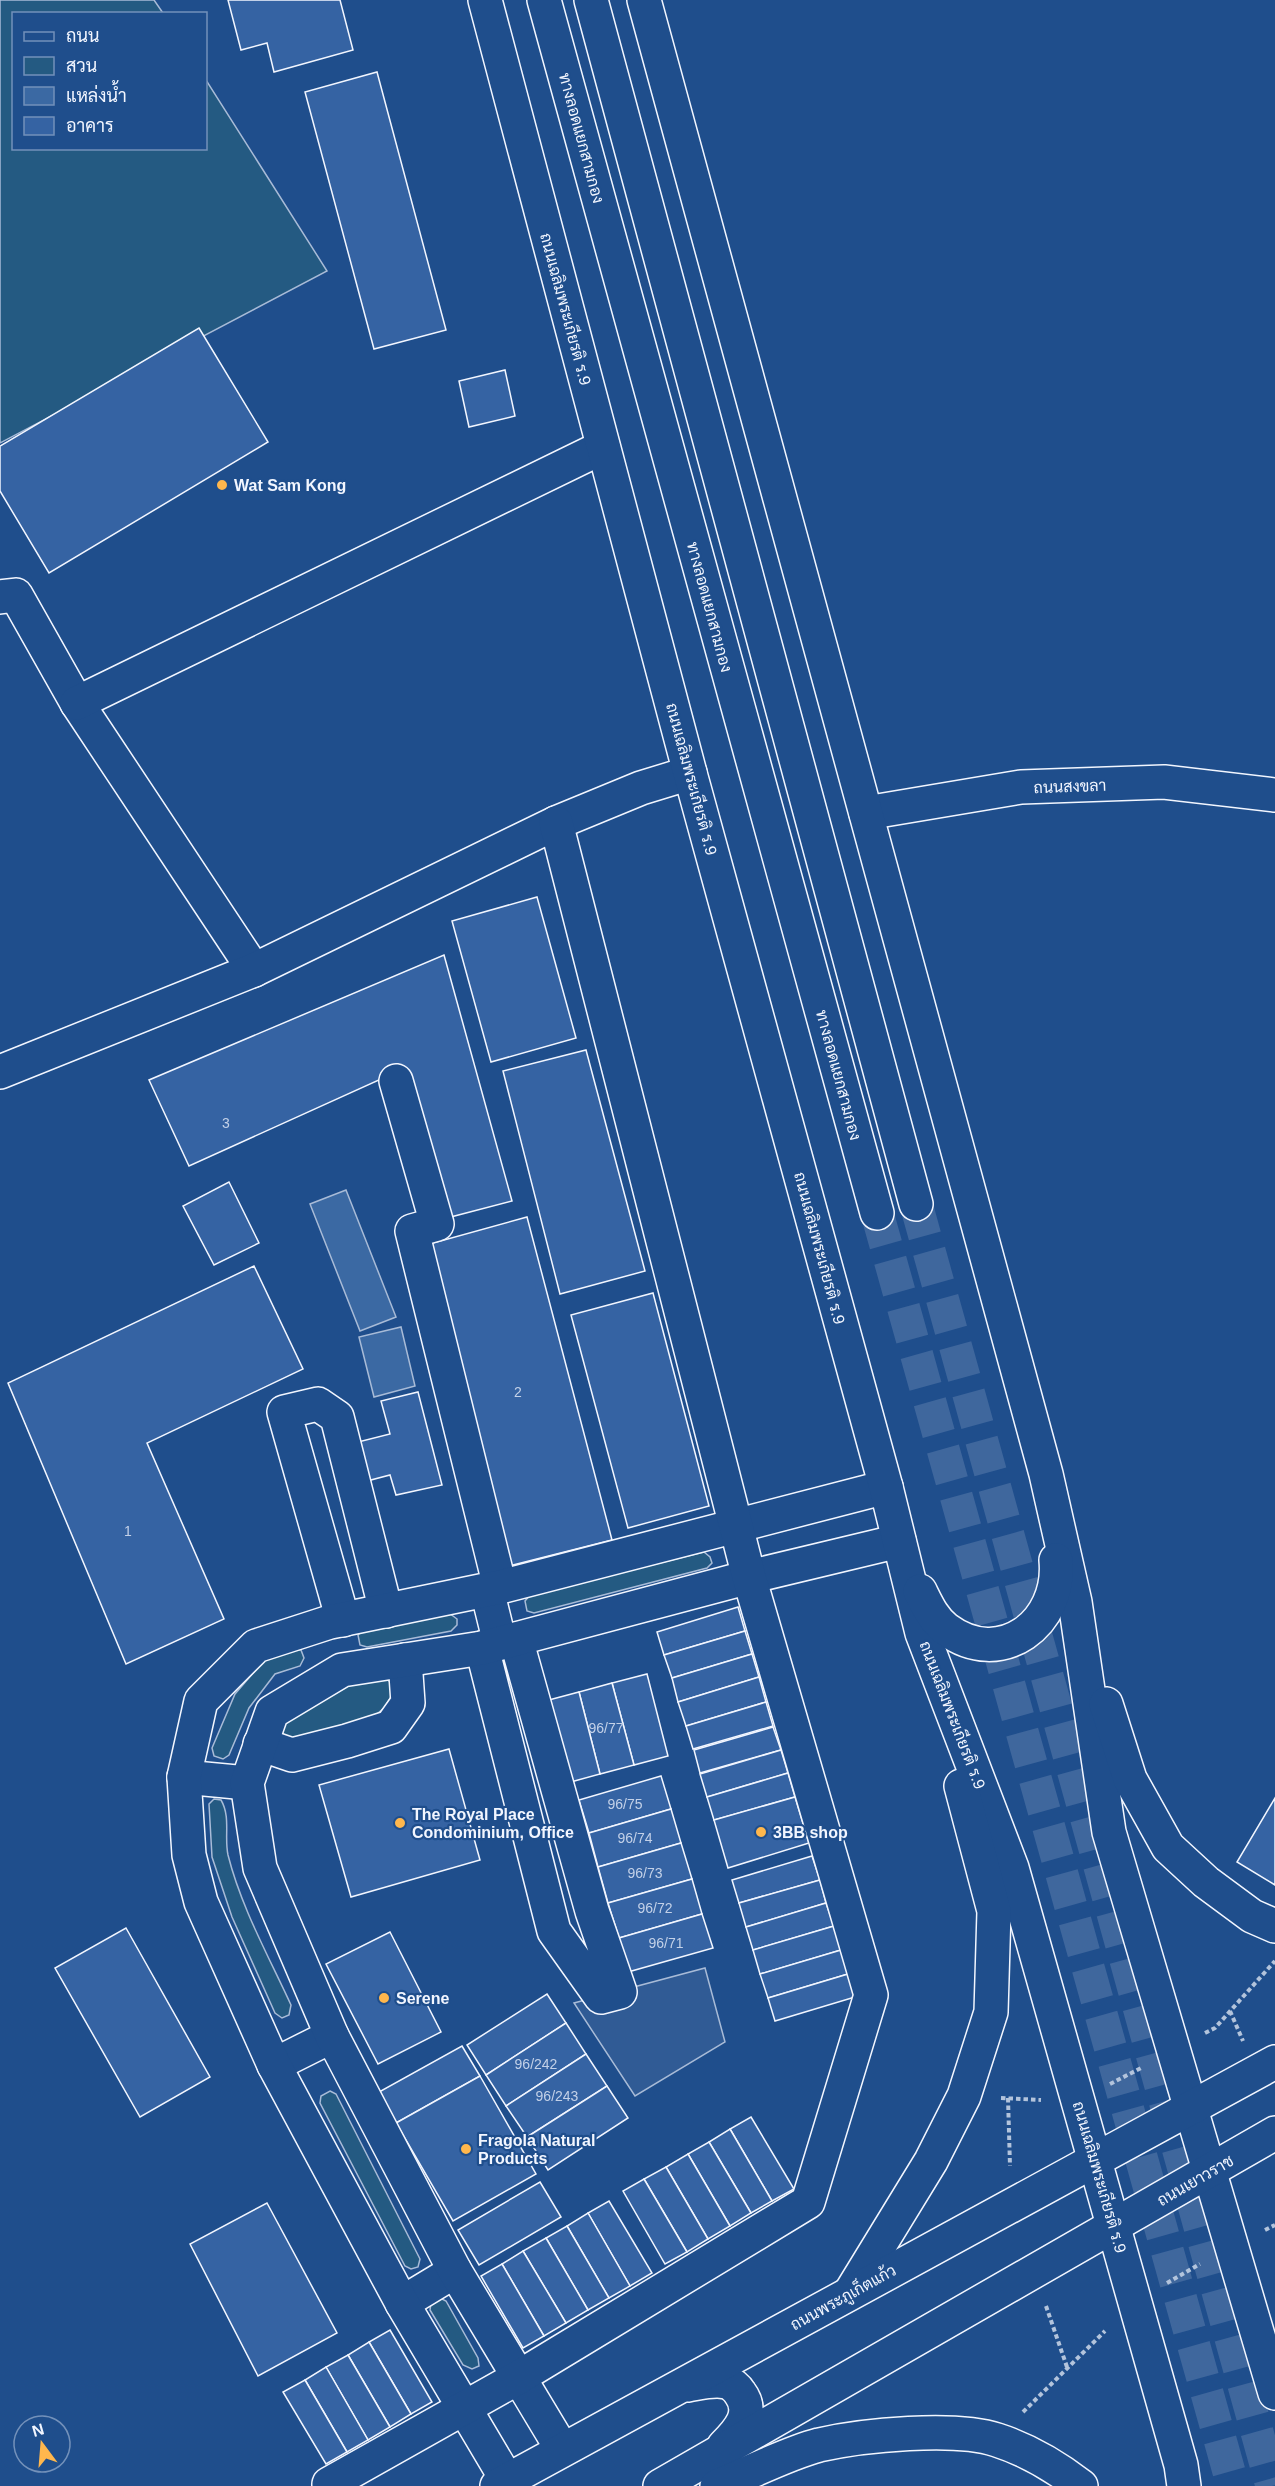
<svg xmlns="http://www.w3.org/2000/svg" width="1275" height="2486" font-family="Helvetica,Sarabun,sans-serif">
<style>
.green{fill:#245a82;stroke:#a8bbd7;stroke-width:1.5}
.parking{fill:#305b95;stroke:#a8bbd7;stroke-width:1.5}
.water{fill:#3b69a3;stroke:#a8bbd7;stroke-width:1.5}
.building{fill:#3563a3;stroke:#f2f6ff;stroke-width:1.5}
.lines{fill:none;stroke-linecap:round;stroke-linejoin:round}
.major-tunnel{stroke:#3f679d;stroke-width:33;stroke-dasharray:33 16;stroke-linecap:butt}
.minor-casing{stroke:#f2f6ff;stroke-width:36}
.major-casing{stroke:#f2f6ff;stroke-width:36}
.path{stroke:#b3c4dc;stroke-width:4;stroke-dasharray:4.5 3;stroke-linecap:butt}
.minor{stroke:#1f4e8c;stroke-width:33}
.major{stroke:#1f4e8c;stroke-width:33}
.poi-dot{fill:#ffb74d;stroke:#1f4e8c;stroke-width:2}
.labels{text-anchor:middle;stroke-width:4.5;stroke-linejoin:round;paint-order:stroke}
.number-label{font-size:14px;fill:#c3d1e8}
.street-label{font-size:16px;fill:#f2f6ff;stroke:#1f4e8c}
.poi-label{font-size:16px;font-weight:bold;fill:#f2f6ff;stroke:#1f4e8c;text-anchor:start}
</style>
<rect width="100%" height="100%" fill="#1f4e8c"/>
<g class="green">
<polygon points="0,0 154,0 163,13 14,14 14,148 206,148 206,80 327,271 0,443"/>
<polygon points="704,1552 710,1557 712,1563 707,1568 534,1613 527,1611 525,1601 530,1595"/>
<polygon points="449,1613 457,1619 457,1625 451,1631 367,1647 360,1645 358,1635 363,1630"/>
<polygon points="293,1649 301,1650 304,1658 300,1666 275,1674 249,1708 229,1755 223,1759 214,1756 212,1748 235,1694 266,1658"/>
<polygon points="385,1677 396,1688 385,1707 368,1722 286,1741 280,1739 283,1724 350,1685"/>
<path d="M214,1799L221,1800C231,1817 224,1837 228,1855C241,1907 269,1957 291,2005L289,2015L282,2018L275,2013L232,1917L212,1857L209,1804Z"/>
<polygon points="330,2091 336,2094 420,2259 418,2267 411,2269 405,2266 320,2103 321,2096"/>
<polygon points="440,2298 446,2301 478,2358 479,2366 472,2369 463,2365 430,2310 431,2303"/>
</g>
<polygon class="parking" points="705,1968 725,2042 635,2096 574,2003"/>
<g class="water">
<polygon points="346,1190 396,1317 360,1331 310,1204"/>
<polygon points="401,1327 415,1386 374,1397 359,1337"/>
</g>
<g class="building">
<polygon points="228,0 340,0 353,50 274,72 267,43 241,50"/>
<polygon points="377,72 446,330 374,349 305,92"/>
<polygon points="199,328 268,442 49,573 0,491 0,446"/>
<polygon points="505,370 515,416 469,427 459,381"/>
<polygon points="537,897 576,1038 491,1062 452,921"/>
<polygon points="444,955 512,1201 443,1219 403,1069 189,1166 149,1080"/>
<polygon points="586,1050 645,1271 560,1294 503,1071"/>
<polygon points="229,1182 259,1243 214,1265 183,1206"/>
<polygon points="527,1217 612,1540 509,1566 426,1245"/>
<polygon points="254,1266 303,1369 147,1443 224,1619 126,1664 8,1383"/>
<polygon points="653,1293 709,1506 628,1528 571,1315"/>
<polygon points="418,1392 442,1485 396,1495 390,1475 367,1481 358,1442 390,1434 381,1401"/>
<polygon points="738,1607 745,1631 664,1655 657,1632"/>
<polygon points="745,1631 752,1654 672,1678 664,1655"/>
<polygon points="752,1654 759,1677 678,1702 672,1678"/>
<polygon points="647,1674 668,1756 634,1765 612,1683"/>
<polygon points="759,1677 766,1702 686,1726 678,1702"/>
<polygon points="612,1683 634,1765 600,1774 579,1692"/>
<polygon points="579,1692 600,1774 567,1783 545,1701"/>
<polygon points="766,1702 773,1726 693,1749 686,1726"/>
<polygon points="773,1727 781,1750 700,1773 694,1750"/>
<polygon points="449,1749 480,1860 351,1897 319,1785"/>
<polygon points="781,1750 788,1773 707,1797 700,1774"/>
<polygon points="788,1773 795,1797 714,1820 707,1797"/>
<polygon points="661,1776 671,1809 589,1833 579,1800"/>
<polygon points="795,1797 809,1843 728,1868 714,1820"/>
<polygon points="1275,1798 1275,1885 1237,1862"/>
<polygon points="671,1809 681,1843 598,1867 589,1833"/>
<polygon points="681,1843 692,1879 608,1903 598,1867"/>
<polygon points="812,1856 820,1880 739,1903 732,1880"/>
<polygon points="692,1879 702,1914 619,1938 608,1903"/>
<polygon points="820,1880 826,1903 746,1927 739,1903"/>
<polygon points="826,1903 834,1926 753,1950 746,1927"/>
<polygon points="702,1914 713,1948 628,1972 619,1938"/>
<polygon points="834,1926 841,1950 760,1974 753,1950"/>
<polygon points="126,1928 210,2077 140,2117 55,1968"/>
<polygon points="390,1932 441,2032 378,2064 326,1964"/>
<polygon points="841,1950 848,1974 768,1998 760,1974"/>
<polygon points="848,1974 855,1997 775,2021 768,1998"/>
<polygon points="547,1994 566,2023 486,2075 467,2045"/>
<polygon points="566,2023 586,2054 506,2106 486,2075"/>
<polygon points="462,2046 480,2076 396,2123 379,2092"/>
<polygon points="586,2054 607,2086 527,2137 506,2106"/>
<polygon points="480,2076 536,2174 453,2221 396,2123"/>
<polygon points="607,2086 628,2118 548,2170 527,2137"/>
<polygon points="751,2117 794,2189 772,2201 730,2129"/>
<polygon points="730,2129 772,2201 751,2213 709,2142"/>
<polygon points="709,2142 751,2213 730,2226 688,2154"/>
<polygon points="688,2154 730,2226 708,2239 666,2167"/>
<polygon points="666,2167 708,2239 687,2252 644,2179"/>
<polygon points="644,2179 687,2252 665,2264 623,2191"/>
<polygon points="540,2182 561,2217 479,2265 458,2230"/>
<polygon points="609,2201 652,2273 630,2286 588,2213"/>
<polygon points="267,2203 337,2333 258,2376 190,2244"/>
<polygon points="588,2213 630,2286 609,2298 567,2226"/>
<polygon points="567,2226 609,2298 588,2310 546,2238"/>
<polygon points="546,2238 588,2310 566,2323 523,2251"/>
<polygon points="523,2251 566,2323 544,2336 502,2264"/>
<polygon points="502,2264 544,2336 523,2348 481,2276"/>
<polygon points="390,2330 432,2402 411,2414 369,2342"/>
<polygon points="369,2342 411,2414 390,2427 348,2355"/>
<polygon points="348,2355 390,2427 368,2440 326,2367"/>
<polygon points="326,2367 368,2440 347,2452 305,2380"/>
<polygon points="305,2380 347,2452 326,2464 283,2392"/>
</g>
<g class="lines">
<g class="major-tunnel">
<polyline points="916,1204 1272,2486"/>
<polyline points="877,1213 1233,2486"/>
</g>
<defs>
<g id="minor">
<polyline points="0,597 16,595 77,703 254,970"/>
<polyline points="77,703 603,447"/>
<polyline points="866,813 1021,787 1164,782 1275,795"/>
<polyline points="0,1072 254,970 556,823 641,788 690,773"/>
<polyline points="396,1081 437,1224 412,1231 500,1587"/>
<polyline points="487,1590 500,1643"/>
<polyline points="343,1620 284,1412 318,1404 337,1417 386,1611"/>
<polyline points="482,1648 554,1931 601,1997 620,1992 592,1911 516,1639"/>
<polyline points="260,1744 292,1755 347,1741 391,1727 408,1703 405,1660"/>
<polyline points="184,1777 247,1783"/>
<polyline points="274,2065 332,2036"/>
<polyline points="402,2303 455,2271"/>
<polyline points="562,2449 455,2271 332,2036 260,1868 247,1783 272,1712 342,1670 482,1648 749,1577 899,1541"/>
<polyline points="507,2480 402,2303 274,2065 201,1902 189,1855 184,1777 201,1701 256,1646 330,1622 500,1587 886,1487"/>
<polyline points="330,2486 329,2484 519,2377 808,2202 871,1995 749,1577 556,823"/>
</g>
<g id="major">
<polyline points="485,0 690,773 886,1487 922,1633 1012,1868 1181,2465 1184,2486"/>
<polyline points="544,0 877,1213"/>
<polyline points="591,0 916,1204"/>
<polyline points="644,0 1046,1474 1075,1602 1109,1832 1275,2393"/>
<path d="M920,1591C927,1605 933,1619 946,1629C1001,1670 1062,1623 1056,1560"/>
<polyline points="1106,1704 1130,1779 1168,1847 1206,1882 1252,1916 1275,1926"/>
<polyline points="852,2290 931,2161 964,2096 991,2012 994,1911 961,1786"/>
<path d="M688,2385C700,2383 714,2379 726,2382C731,2383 737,2388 740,2393C755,2413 739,2431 724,2446"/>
<polyline points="497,2486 1275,2062"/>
<polyline points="660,2486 1275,2133"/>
<path d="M717,2486C750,2473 785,2454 819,2445C863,2435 955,2426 997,2440C1028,2450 1055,2466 1081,2486"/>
</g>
</defs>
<use href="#minor" class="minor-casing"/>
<use href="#major" class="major-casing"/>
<g class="path">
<polyline points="1230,2011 1243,2041"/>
<polyline points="1205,2033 1215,2028 1275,1961"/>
<polyline points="1110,2084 1141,2068"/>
<polyline points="1001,2098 1041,2100"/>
<polyline points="1008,2098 1010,2166"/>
<polyline points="1265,2230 1275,2225"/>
<polyline points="1167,2283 1200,2264"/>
<polyline points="1046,2306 1067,2367"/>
<polyline points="1023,2412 1105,2331"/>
</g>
<use href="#minor" class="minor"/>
<use href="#major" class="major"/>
</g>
<g class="poi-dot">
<circle cx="222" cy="485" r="6"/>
<circle cx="400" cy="1823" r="6"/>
<circle cx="761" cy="1832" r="6"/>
<circle cx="384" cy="1998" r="6"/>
<circle cx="466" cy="2149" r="6"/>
</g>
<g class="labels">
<g class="number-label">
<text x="226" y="1128">3</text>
<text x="518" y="1397">2</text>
<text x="128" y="1536">1</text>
<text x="606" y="1733">96/77</text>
<text x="625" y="1809">96/75</text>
<text x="635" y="1843">96/74</text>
<text x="645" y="1878">96/73</text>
<text x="655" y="1913">96/72</text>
<text x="666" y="1948">96/71</text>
<text x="536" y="2069">96/242</text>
<text x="557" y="2101">96/243</text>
</g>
<g class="street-label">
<text transform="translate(582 138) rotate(75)" y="6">ทางลอดแยกสามกอง</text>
<text transform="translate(566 309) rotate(75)" y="6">ถนนเฉลิมพระเกียรติ ร.9</text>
<text transform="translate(710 607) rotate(75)" y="6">ทางลอดแยกสามกอง</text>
<text transform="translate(692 779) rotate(75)" y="6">ถนนเฉลิมพระเกียรติ ร.9</text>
<text transform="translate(1070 786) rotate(-2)" y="6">ถนนสงขลา</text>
<text transform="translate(839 1075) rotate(75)" y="6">ทางลอดแยกสามกอง</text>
<text transform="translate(820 1248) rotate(75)" y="6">ถนนเฉลิมพระเกียรติ ร.9</text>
<text transform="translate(953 1715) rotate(69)" y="6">ถนนเฉลิมพระเกียรติ ร.9</text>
<text transform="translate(1100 2177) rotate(74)" y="6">ถนนเฉลิมพระเกียรติ ร.9</text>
<text transform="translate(1195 2180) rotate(-30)" y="6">ถนนเยาวราช</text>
<text transform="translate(843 2297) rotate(-29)" y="6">ถนนพระภูเก็ตแก้ว</text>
</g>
<g class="poi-label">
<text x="234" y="491">Wat Sam Kong</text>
<text x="412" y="1820">The Royal Place<tspan x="412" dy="18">Condominium, Office</tspan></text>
<text x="773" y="1838">3BB shop</text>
<text x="396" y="2004">Serene</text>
<text x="478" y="2146">Fragola Natural<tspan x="478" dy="18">Products</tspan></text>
</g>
</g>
<rect x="12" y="12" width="195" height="138" fill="#1f4e8c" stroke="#7391ba" stroke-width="1.5"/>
<rect x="24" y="32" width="30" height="9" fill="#1f4e8c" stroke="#7391ba" stroke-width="1.5"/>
<text x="66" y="42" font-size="18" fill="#f2f6ff">ถนน</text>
<rect x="24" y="57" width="30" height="18" fill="#245a82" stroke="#7391ba" stroke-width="1.5"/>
<text x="66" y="72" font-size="18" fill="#f2f6ff">สวน</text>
<rect x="24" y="87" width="30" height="18" fill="#3b69a3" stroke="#7391ba" stroke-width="1.5"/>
<text x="66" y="102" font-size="18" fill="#f2f6ff">แหล่งน้ำ</text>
<rect x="24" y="117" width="30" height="18" fill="#3563a3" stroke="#7391ba" stroke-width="1.5"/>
<text x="66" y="132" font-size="18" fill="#f2f6ff">อาคาร</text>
<g transform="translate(42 2444) rotate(344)"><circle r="28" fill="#1f4e8c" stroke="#7391ba" stroke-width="1.5"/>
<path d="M0-4.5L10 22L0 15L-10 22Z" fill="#ffb74d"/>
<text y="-9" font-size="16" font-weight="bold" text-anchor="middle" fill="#f2f6ff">N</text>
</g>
</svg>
